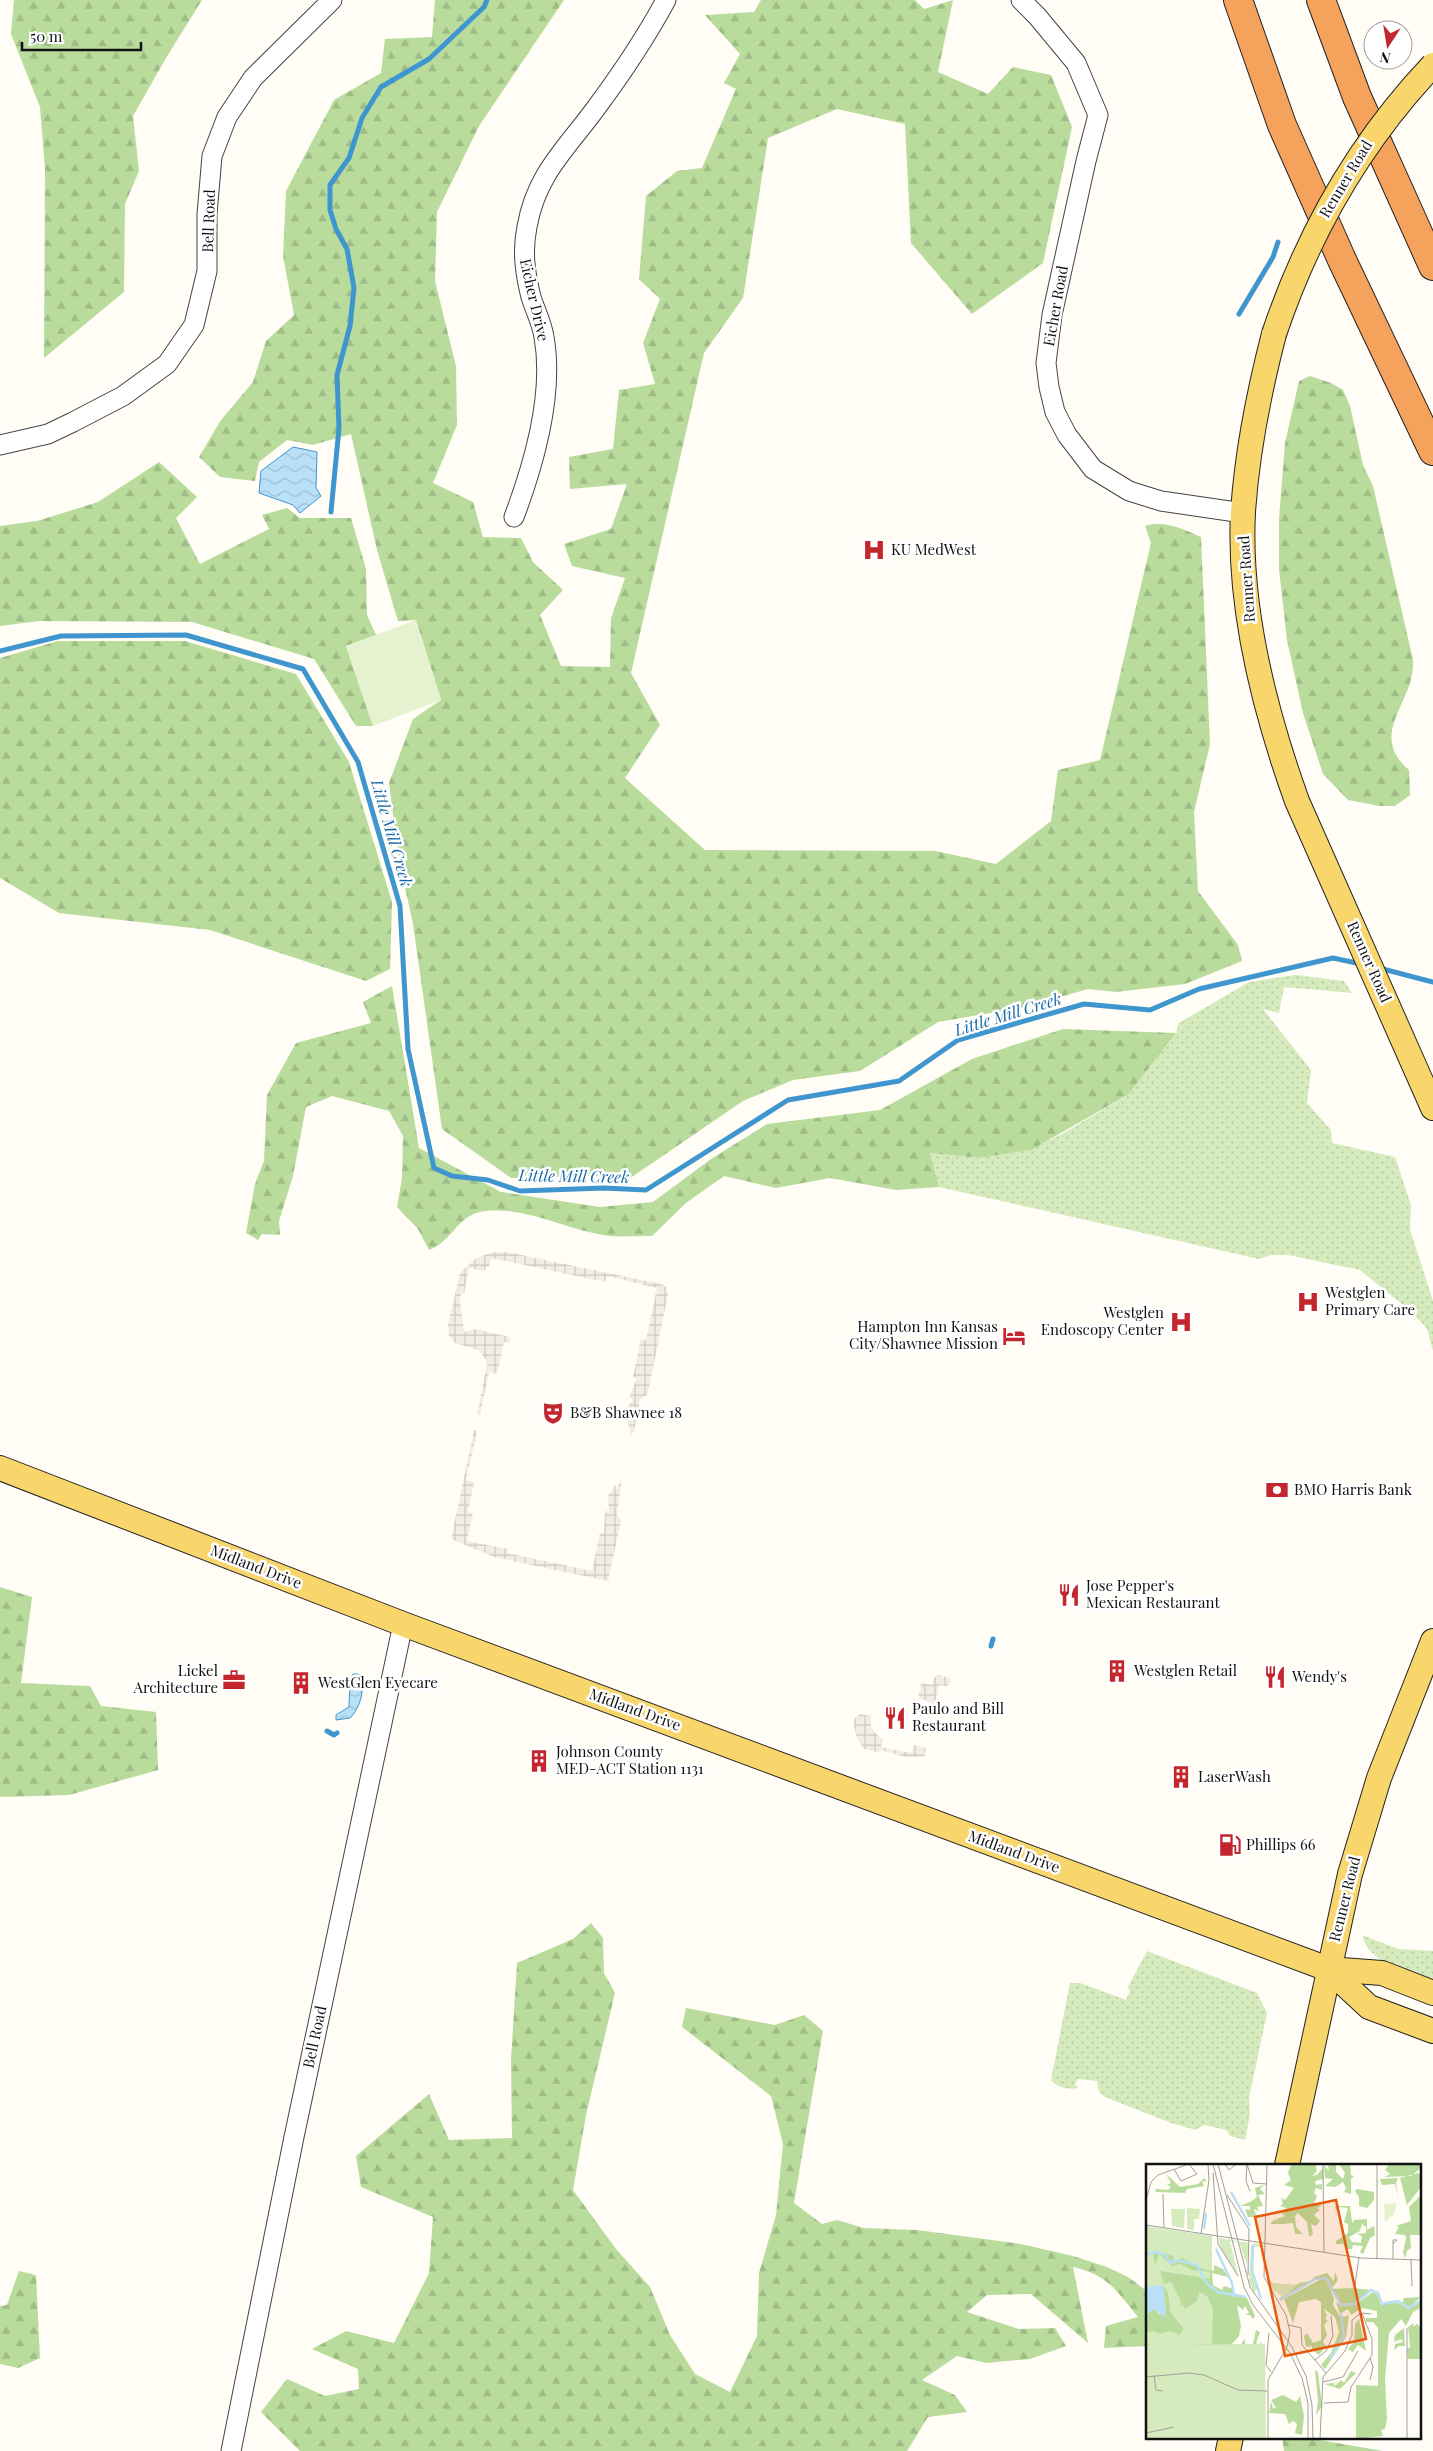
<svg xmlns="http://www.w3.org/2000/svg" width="1433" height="2451" font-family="'Playfair Display',serif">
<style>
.grass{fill:url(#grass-dots)}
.forest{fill:url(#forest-firs)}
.pitch{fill:#e6f2cf}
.plaza{fill:url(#plaza-grid)}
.water{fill:url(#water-waves);stroke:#3f96cf}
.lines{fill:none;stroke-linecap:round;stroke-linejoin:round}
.stream{stroke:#3f96cf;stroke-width:5}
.minor-casing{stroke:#444;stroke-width:21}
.major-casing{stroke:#222;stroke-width:26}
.highway-casing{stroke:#222;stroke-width:30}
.minor{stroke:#fff;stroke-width:19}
.major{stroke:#f9d66b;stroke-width:24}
.highway{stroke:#f5a25d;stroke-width:28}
.major-bridge-casing{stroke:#222;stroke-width:26;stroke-linecap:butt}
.major-bridge{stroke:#f9d66b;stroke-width:24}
.labels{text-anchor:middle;stroke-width:5;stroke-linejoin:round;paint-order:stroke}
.street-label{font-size:15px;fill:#111;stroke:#fff}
.poi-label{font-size:15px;fill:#111;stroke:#fff;text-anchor:start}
.water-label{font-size:16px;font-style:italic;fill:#1768a6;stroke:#fff}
.inset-river{fill:none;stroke:#b9e0f7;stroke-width:2.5}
.inset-road{fill:none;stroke:#a09f9a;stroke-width:1}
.view{fill:#e8590c;fill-opacity:0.15;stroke:#e8590c;stroke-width:2.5}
.inset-edge{fill:none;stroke:#111;stroke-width:2.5}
</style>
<defs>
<pattern id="grass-dots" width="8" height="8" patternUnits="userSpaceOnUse" patternTransform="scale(1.25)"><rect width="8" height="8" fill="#d5ebbd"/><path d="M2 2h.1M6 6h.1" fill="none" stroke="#b6c8a1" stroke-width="1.8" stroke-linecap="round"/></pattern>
<pattern id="forest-firs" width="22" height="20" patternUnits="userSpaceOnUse" patternTransform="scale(1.25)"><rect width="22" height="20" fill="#b9dc9c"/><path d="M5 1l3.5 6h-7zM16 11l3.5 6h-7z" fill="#9ebc85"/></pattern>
<pattern id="plaza-grid" width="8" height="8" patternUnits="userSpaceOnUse" patternTransform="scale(1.25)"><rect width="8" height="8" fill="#f1ede2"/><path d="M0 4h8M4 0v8" fill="none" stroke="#cecac1"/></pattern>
<pattern id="water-waves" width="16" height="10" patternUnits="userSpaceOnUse" patternTransform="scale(1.25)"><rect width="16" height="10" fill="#b9e0f7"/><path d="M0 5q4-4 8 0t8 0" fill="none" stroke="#9ebfd3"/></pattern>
</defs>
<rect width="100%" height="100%" fill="#fffdf5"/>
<g class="grass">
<polygon points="1296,975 1344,981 1352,993 1284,987 1279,1013 1263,1009 1311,1070 1307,1103 1331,1130 1332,1143 1395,1157 1411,1205 1410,1229 1433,1301 1433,1351 1427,1329 1414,1314 1360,1270 1288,1255 1271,1255 1259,1259 939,1187 930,1153 976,1158 1029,1150 1062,1134 1129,1094 1176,1033 1179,1023 1249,982"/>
<path d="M1362,1935L1398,1949L1433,1951V1980C1408,1971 1369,1964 1362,1935Z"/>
<path d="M1147,1951L1257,1993L1267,2013L1249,2098L1250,2114L1245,2140L1230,2136L1226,2130L1204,2125L1196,2130L1171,2123L1105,2097L1099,2092L1097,2081L1078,2079L1075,2085L1078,2088C1068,2090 1058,2088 1051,2080L1070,1983H1080L1126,2000L1130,1991L1128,1987Z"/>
</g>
<g class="forest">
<polygon points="14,0 202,0 166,58 133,116 139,171 125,204 124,292 44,358 45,169 40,107 11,34"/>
<path d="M435,0H564L479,126L437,212L435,281L456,366L457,425L433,483L473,502L483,537L521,538L533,562L563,590L540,615L561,666L610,667L611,618L625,578L572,566L564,544L611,529L627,484L570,489L569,457L613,449L619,390L655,384L643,343L660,299L639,279L646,196L677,171L702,168L736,89L724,83L740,54L705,15L754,12L761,0H915L924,9L953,0L938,72L988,94L1013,67L1051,75L1072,127L1043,263L972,314L911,243L905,124L837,109L768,138L743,298L704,353L631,673L660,725L625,778L705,850L935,851L996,864L1051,821L1058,770L1100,760L1151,543L1145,526C1165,520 1183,529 1201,537L1210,744L1194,812L1198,891L1238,945L1242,961L1185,984L1116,992L1088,989L1025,1007L938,1022L860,1071L793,1080L743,1101L629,1179L598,1176L511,1178L442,1129L413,924L398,855L389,783L413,719L441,700L416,620L398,621L377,550L351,434L313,445L287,440L259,462L255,481L220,477L199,457L221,420L253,382L266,341L294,315L283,256L286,191L334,100L381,73L385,39L432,37Z"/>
<path d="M1310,376L1331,383L1343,390L1350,406L1363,465L1373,486L1413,660C1416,702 1366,733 1409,770L1410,795L1395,806H1380L1348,800L1323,774L1303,713L1287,640L1279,569V519L1285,443L1299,381Z"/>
<polygon points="159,462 197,497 176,518 200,564 269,529 262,515 287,508 300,518 351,518 366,569 367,615 376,635 346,646 373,726 356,726 314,659 192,622 39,621 0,626 0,526 37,521 98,502"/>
<polygon points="58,641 185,641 296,674 349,762 392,902 390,969 366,981 210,930 59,913 0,878 0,658"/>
<path d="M392,986L419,1148L501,1192L600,1207L653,1202L711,1159L767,1124L880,1110L972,1059L1063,1029L1176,1033L1129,1094L1031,1150L978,1158L930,1153L939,1187L896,1190L830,1178L776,1188L724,1176L686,1203L652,1236C638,1236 623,1237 609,1236C566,1231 524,1204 480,1212C458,1216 450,1243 429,1250L418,1229L397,1207L402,1178L403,1136L389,1111L332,1096L306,1107L293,1176L279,1221L280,1235L262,1234L258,1240L246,1233L255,1184L264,1161L267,1095L296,1043L371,1023L363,1002Z"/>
<polygon points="0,1587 32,1597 21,1683 90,1686 101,1706 156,1712 158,1770 69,1795 0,1797"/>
<path d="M591,1923L603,1938L604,1973L615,1993L586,2115L573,2190L616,2249L650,2287L670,2335L695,2374L730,2392L757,2336L759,2273L776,2215L783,2144L771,2096L682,2027L686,2008L775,2025L804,2015L823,2031L794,2203L822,2224L837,2220L864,2228L917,2230L1021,2244L1073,2256L1107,2267L1128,2277L1147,2291V2346L1104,2348L1106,2326L1138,2317C1116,2290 1108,2275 1073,2267L1088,2343L1031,2294L987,2295L967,2312L1019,2329L1055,2328L1066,2346L1030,2359L986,2363L957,2356L922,2380L955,2395L967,2412L928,2417L907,2451H300L261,2412L287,2379L325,2396L359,2389L358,2369L312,2349L346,2331L394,2343L429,2273L433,2217L361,2187L356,2156L429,2094L449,2140L512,2138L511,2060L517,1963L573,1939Z"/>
<polygon points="19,2271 36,2275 40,2358 18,2368 0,2364 0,2306 7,2305"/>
<polygon points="1282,2437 1302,2437 1383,2451 1284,2451"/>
</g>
<polygon class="pitch" points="416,620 441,700 373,726 346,646"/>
<g class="plaza">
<polygon points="492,1252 507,1252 661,1284 666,1287 668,1294 649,1388 647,1395 640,1399 634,1431 631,1435 625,1412 633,1399 629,1398 637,1378 633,1377 641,1339 646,1340 657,1288 607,1276 605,1282 491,1258 489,1267 486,1267 485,1271 469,1268 464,1294 461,1293 460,1301 464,1332 474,1329 510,1337 509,1343 504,1342 497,1374 489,1372 480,1415 477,1414 487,1365 485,1358 478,1350 455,1343 449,1336 448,1325 460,1273 475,1259"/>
<polygon points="474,1430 477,1431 466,1480 474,1482 468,1512 473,1513 467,1541 508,1549 507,1553 592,1571 600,1533 604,1533 605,1511 609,1512 608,1496 615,1485 617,1488 622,1479 617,1515 621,1521 608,1581 494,1557 451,1539"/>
<polygon points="938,1675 950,1678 951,1682 947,1686 939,1685 934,1708 924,1699 922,1700 918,1694 920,1692 921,1683 932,1685 934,1678"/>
<polygon points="860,1714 871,1716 871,1727 875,1733 883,1740 881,1747 911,1753 914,1745 926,1748 924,1757 906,1757 881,1750 880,1753 864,1749 857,1738 854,1726 854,1719"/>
</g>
<g class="water">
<polygon points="293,447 317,452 316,488 321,496 300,513 293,505 259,493 261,471"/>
<path d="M353,1674H358C367,1687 360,1708 350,1718L336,1720V1715L349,1707L350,1681Z"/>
</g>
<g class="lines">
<g class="stream">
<polyline points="1239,314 1273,257 1278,242"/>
<polyline points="331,512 339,428 337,375 350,326 354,288 347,249 336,229 330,210 330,185 349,158 362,118 381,87 429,59 484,7 487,0"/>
<polyline points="0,651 61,636 186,635 303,669 358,762 400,906 408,1049 434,1168 452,1176 488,1180 520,1191 604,1188 646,1190 788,1100 899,1081 958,1040 1084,1004 1150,1010 1199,989 1333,958 1361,964"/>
<polyline points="1379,968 1433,982"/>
<polyline points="991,1646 993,1639"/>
<polyline points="327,1731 334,1735 337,1733"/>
</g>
<defs>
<g id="minor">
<polyline points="1021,0 1037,16 1076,63 1098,115 1086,161 1052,315 1046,363 1049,387 1055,412 1067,435 1093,469 1129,491 1161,501 1243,513"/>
<polyline points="0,445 48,434 73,422 123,396 167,364 194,325 207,271 207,214 212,156 227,117 253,78 332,0"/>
<path d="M514,517C534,464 554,393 544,337C542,323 535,310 531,297C525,273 522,251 527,227C536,174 567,148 596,108C622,73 646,37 666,0"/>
<polyline points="231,2451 294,2137 403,1624"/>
</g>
<g id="major">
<path d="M1274,334C1259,392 1247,452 1243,512C1238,608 1265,712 1297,801L1433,1108"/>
<polyline points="0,1468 403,1624 1328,1969 1382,1973 1433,1993"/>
<polyline points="1328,1969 1369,2007 1433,2031"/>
<polyline points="1287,2165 1350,1874 1379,1778 1433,1641"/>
<polyline points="1228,2451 1231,2437"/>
</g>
<g id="highway">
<polyline points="1238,0 1282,125 1342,260 1433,451"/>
<polyline points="1321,0 1357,97 1433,266"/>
</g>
</defs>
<use href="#minor" class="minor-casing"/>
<use href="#major" class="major-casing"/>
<use href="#highway" class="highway-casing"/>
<use href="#minor" class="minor"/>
<use href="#major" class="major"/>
<use href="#highway" class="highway"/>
<defs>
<path id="major-bridge" d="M1274,334C1308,233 1360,142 1433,65"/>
</defs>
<use href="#major-bridge" class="major-bridge-casing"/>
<use href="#major-bridge" class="major-bridge"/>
</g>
<defs>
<symbol id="hospital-bare" viewBox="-9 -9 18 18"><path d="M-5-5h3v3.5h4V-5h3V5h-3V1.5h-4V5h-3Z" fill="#c4262e" stroke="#fff" stroke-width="2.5" paint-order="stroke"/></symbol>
<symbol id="hotel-bare" viewBox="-9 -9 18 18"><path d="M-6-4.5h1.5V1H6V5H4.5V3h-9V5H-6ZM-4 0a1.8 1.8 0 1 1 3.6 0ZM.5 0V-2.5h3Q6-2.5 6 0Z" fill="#c4262e" stroke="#fff" stroke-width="2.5" paint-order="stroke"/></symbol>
<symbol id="theatre-bare" viewBox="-9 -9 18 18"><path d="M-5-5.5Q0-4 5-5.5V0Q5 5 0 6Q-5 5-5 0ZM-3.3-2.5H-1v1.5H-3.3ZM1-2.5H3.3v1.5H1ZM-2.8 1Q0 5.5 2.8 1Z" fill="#c4262e" stroke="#fff" stroke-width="2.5" paint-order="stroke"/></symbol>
<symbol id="bank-bare" viewBox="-9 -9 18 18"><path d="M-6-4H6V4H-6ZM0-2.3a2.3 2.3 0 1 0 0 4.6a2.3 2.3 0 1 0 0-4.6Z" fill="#c4262e" stroke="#fff" stroke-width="2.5" paint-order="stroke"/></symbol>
<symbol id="restaurant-bare" viewBox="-9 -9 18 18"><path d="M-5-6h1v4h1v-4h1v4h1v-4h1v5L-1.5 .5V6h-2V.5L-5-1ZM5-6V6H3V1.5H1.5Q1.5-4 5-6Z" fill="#c4262e" stroke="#fff" stroke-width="2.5" paint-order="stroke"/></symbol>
<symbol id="building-bare" viewBox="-9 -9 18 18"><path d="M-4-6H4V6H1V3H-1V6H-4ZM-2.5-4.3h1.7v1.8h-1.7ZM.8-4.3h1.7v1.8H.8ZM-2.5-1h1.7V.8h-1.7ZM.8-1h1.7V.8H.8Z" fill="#c4262e" stroke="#fff" stroke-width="2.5" paint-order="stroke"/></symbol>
<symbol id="office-bare" viewBox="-9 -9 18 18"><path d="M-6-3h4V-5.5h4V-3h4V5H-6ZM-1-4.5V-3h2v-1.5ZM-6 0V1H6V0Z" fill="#c4262e" stroke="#fff" stroke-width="2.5" paint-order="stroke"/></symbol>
<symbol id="fuel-bare" viewBox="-9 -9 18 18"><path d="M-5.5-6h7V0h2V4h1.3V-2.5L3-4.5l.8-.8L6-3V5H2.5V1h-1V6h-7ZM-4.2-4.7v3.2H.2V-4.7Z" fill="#c4262e" stroke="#fff" stroke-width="2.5" paint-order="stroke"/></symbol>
</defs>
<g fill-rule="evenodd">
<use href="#hospital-bare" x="858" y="534" width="32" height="32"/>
<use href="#hospital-bare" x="1292" y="1286" width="32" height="32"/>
<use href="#hospital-bare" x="1165" y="1306" width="32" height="32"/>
<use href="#hotel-bare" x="998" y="1320" width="32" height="32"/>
<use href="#theatre-bare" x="537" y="1397" width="32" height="32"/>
<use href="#bank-bare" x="1261" y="1474" width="32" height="32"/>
<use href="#restaurant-bare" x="1053" y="1579" width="32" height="32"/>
<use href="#building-bare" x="1101" y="1655" width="32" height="32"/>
<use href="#restaurant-bare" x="1259" y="1661" width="32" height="32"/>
<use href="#office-bare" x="218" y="1664" width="32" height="32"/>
<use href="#building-bare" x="285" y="1667" width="32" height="32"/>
<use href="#restaurant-bare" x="879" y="1702" width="32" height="32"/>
<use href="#building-bare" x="523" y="1745" width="32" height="32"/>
<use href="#building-bare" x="1165" y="1761" width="32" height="32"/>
<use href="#fuel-bare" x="1214" y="1829" width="32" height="32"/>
</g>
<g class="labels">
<g class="street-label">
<text transform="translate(1346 179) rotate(-59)" y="5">Renner Road</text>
<text transform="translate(209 221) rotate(-88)" y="5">Bell Road</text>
<text transform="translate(534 300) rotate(77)" y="5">Eicher Drive</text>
<text transform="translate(1056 306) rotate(-80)" y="5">Eicher Road</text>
<text transform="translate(1247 579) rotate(-94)" y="5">Renner Road</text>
<text transform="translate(1369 962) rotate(66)" y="5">Renner Road</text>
<text transform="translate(256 1567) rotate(21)" y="5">Midland Drive</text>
<text transform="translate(635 1710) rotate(20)" y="5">Midland Drive</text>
<text transform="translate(1014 1852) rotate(20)" y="5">Midland Drive</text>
<text transform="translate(1345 1899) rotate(-76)" y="5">Renner Road</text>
<text transform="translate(315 2037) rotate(-78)" y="5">Bell Road</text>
</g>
<g class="poi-label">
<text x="891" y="555">KU MedWest</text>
<text x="1325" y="1298">Westglen<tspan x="1325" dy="17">Primary Care</tspan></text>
<text x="1164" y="1318" text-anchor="end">Westglen<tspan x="1164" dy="17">Endoscopy Center</tspan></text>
<text x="998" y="1332" text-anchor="end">Hampton Inn Kansas<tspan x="998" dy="17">City/Shawnee Mission</tspan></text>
<text x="570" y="1418">B&amp;B Shawnee 18</text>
<text x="1294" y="1495">BMO Harris Bank</text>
<text x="1086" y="1591">Jose Pepper's<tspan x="1086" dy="17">Mexican Restaurant</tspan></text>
<text x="218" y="1676" text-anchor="end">Lickel<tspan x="218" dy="17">Architecture</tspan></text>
<text x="1134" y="1676">Westglen Retail</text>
<text x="1292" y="1682">Wendy's</text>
<text x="318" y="1688">WestGlen Eyecare</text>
<text x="912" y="1714">Paulo and Bill<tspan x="912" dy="17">Restaurant</tspan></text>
<text x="556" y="1757">Johnson County<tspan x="556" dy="17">MED-ACT Station 1131</tspan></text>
<text x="1198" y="1782">LaserWash</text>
<text x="1246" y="1850">Phillips 66</text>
</g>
<g class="water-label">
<text transform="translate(392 833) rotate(74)" y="6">Little Mill Creek</text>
<text transform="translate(1008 1014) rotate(-17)" y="6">Little Mill Creek</text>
<text transform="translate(574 1176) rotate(1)" y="6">Little Mill Creek</text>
</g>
</g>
<g transform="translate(1146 2164)">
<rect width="275" height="275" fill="#fffdf5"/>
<path d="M41,44L54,45L53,55H48V66L41,65ZM25,45H39L38,64L26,62ZM0,62L66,72V126L88,127L83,181H0ZM73,74L103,79L101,101L93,78L84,77L92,111L74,83ZM109,79L120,82L108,83L107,107V83L109,81H106V107L112,123L108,129L103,117L105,81ZM122,116L128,119L153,121L137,134L132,135L136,132L127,126Z" fill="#d5ebbd"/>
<path d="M139,0H169L171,7L166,12L171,11L177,4V15L169,17L170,21L176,20V26L170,24L168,29L171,32L168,39L176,42L171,44L174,46L168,51L174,57L170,62L165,60L167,70L163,73L161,58L152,49L149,52L150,63L157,70H149L147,59L138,60H124L129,55L132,59L130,55L139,52L136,50L140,44L134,42L137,40L135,34L139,36L148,24L138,21L145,16L142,9L145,1ZM190,0V8L197,15L199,9L193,0H204L205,11L208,12L205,15V30L198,28L200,24L197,18L189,23L179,22L187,15L179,14L178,1L183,7L182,1ZM243,0H275V4L265,12L238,13L244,10L239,6ZM272,9L275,11V23L261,41L254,14ZM20,10L34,23L52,20L58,14L61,18L56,17L58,22L41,25L39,29L10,28L9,25L22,26L25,23L21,21L25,19ZM252,14L250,19L252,33L249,20L236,21L234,15ZM118,21L114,25L119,30L112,31L117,42L111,43L113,47L108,45L110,51L118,53H102L99,45L104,46V42H94L106,37L111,33L109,24ZM211,25L228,28V36L221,44L213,42V33L209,27ZM275,31V71H264L265,84L261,87L259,94L257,88L260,74L259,71L249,70L253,63L250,62L265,57L263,43ZM189,42H204L206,59L208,56L221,55V66L228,62L229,71L224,74L217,90L214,88L217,82L207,81L206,85H199L198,80H190V77L202,69V60L198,58L202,44L194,43L190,47ZM216,60L220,63V69L211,70L216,72L215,79L206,78L203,73L214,67ZM7,86L27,92L28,100L36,94L60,106L68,107V101L77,105L82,113L66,109L67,121L76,126L78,122L85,124L89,130L98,131L74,128L61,119L57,113L64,115V108L46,106L34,100L26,102L13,90L9,102L7,90L10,88ZM14,107L54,113L71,128L101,134L109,152L107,155L104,151H99L103,149L99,142L97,146L91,141L95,162L93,172L86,180H95L99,175V181L107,180L110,166L114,168L110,179L114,181L115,177L116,181L0,185V177L4,182L66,180L67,145L61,132L53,128L51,137L39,145L37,141L35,143V137L25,118L18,120ZM189,108L192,116L186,124L182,115L171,114L141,130L153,119L165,117L168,113L181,109L188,117ZM177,114L181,116L188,135L187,141L195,154L203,151L200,173L179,205L175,201L185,189L193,168L189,153L177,144L181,151L179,155L182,156L178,161L181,171L177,178L180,182L173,191L166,186V182L160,183L158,172L161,169L167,179L175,176V138L170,135L153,138L147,159L138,135ZM17,121L22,129L25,149L38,165L33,171L24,167L14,170L8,167L0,168V149L8,145L13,151L20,147ZM206,124L225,126L209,139L195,140L186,125ZM227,128L231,130L235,140L243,137L256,140L258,134L275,133L263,144L275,137V144L267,148L260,162L255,155L243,169L239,215L241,256L239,265L235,266L237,272L210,275V221L232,222V164L227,158H220V154H231V147L216,144L205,151L202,145L194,150L190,138L194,141L210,140ZM213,155L220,187L212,181L207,188L202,185L197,191L208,178L209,160ZM268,159L267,163L271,160L275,163V195H262L261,185L264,183L262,163ZM258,164L259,182H253L248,186L249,180L257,178L255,175L248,178L249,171ZM169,206L172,208L176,242L170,251L172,237ZM205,207L210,209L194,225L178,220L188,219L189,222L195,216L198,219ZM137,231L150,238L154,232L158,252L156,271L149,269L151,260L147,257L143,260L139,250L123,249L125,238L127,244H130L125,236Z" fill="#b9dc9c" fill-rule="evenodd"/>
<path d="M119,180L120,275H0V181Z" fill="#d5ebbd"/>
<path d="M251,39L248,50L239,58L238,40Z" fill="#e6f2cf"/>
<path d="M17,121L20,153L8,145L0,151V123Z" fill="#b9e0f7"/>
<path class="inset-river" d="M85,28L104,62M58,65L60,49M107,81L106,106L115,135M70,85L86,119L88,132M0,90L12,88L20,92L24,99L31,96L51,101L61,120L72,128L100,133M134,136L169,115L180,114L195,141L209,140L225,126L232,129L236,140L252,137L262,144L275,137M184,195L198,172L195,150"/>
<path class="inset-road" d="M67,0L98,123L107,141L144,189L156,214L162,239V275M72,0L104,123L146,183L160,212L166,241L167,275M79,0L83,6L90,0M101,0L107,19L121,20M101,0L100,17L104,27M121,0L118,113L140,151L144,168L141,183L122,216V275M177,0L178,88M231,0V95M28,5L35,17L51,10M67,9L72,80L92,112M17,30L18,64M81,31L103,65L102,111M0,36L5,18L12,11L43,0L51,10M0,61L215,94L275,96M55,69L63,16L62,0M247,80L251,76H247V95M265,96L266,122M209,121L213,93M143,161L155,164L156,181L180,209M261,164V275M123,169L120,201L125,208M224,194L227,203L224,216M169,196L180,187L187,172L185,152M8,211L10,226L17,227M0,213L43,209L58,211L92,226L121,227M177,218L197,213L212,187M178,239L202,238L205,223L226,191V175L216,149M0,269L28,263M174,275L177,213L199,187L206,171V156L215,149L225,150"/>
<path class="view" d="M190,36L220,175L139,192L109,53Z"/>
<rect width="275" height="275" class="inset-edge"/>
</g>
<g transform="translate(1388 45) rotate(192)"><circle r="24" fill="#ffffff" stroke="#a0a0a0"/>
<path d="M0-4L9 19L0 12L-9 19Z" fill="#c4262e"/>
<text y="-8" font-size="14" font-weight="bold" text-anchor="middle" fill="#111111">N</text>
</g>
<path d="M22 42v8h119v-8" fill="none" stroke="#111111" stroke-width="2.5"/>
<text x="30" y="42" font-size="15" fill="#111111" stroke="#ffffff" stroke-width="4" paint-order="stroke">50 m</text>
</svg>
